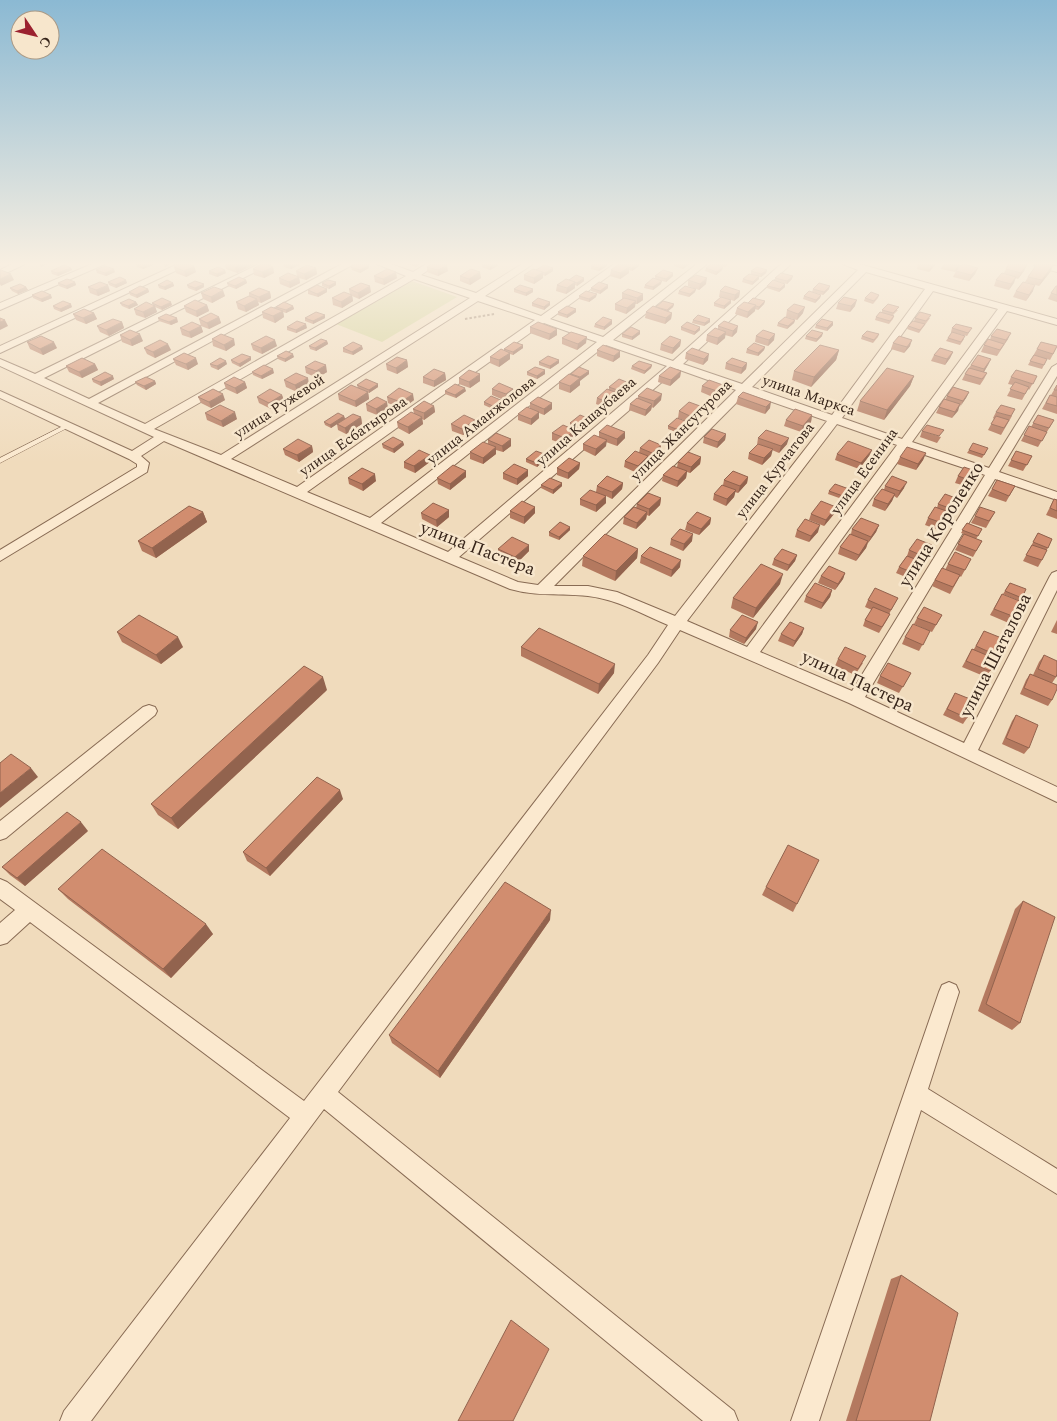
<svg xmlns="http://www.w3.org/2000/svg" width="1057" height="1421" font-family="Spectral,serif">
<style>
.green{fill:#cece8f}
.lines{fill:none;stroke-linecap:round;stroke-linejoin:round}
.lane-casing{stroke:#886b54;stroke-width:1}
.street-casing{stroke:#886b54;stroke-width:2}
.path{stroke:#886b54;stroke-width:2;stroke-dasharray:2.5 2;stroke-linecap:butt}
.lane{fill:#fbe9cf;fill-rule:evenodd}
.street{fill:#fbe9cf;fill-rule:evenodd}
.wall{fill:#b4795f}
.shaded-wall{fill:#92634e}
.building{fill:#d18d6f;stroke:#92634e}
.labels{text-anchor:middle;stroke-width:5;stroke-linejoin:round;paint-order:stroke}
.far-street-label{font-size:15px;fill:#37251a;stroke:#f7e6cc}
.street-label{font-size:18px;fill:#37251a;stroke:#f7e6cc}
</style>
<rect width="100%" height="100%" fill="#f0dbbc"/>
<polygon class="green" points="412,281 457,297 382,342 336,324"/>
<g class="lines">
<defs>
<polygon id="lane" points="67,424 70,426 69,427 0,463 0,458"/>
<g id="street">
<polygon points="12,264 25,264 0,276 0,270"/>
<polygon points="92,264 105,264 0,310 0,303"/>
<polygon points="178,264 190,264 0,353 0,346"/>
<path d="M259,264H271L44,378L89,399L342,264H354L98,403L145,424L406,276L377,264H391L413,272L426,264H437L421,275L476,293L522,264H533L485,296L541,316L614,264H625L550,319L603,337L697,264H707L613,340L673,361L781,264H791L683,364L742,384L858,270L843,264H859L1057,319V325L1007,311L912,442L989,468L1052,367L1057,364V376L999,472L1057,492V500L995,479L865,697L964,743L1050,576L1052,573L1057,571V590L978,750L1057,787V802L849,703L680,630L658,663L338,1092L734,1411L738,1421H703L324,1109L91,1421H60L64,1411L290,1118L30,922L7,943L0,945V923L15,910L0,899V879L7,882L304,1101L648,655L668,625C642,614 616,599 588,596C560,593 538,597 510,589L164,441L141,456L149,463L147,472L0,561V550L137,467V464L129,459L0,398V391L132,451L154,437L0,366V359L35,374ZM866,272L925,289L832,415L752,387ZM414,279L470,298L221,455L154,429ZM933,291L998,309L902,439L842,418ZM478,301L535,320L297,487L231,459ZM544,323L597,342L370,518L307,492ZM606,345L667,366L448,552L381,523ZM677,369L736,390L538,585L518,582L459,557ZM746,393L827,421L675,616L617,592L588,586H554ZM837,424L897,445L747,647L687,621ZM907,449L985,475L852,691L760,652Z"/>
<polygon points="1034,264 1057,266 1057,272 1035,266"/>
<polygon points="149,705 155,707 157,711 155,715 6,838 0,840 0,821 143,707"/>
<polygon points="949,982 956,985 959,992 928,1089 1057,1169 1057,1194 921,1110 819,1421 791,1421 939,992 942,985"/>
</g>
</defs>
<use href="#lane" class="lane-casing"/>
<use href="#street" class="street-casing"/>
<polyline class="path" points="465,319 494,314"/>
<use href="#lane" class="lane"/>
<use href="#street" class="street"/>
</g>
<g class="wall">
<polygon points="136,264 153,264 153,265 143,269 137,267"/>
<polygon points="225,264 253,264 253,265 237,273 226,269"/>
<polygon points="283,264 300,265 291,269 284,267"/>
<polygon points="408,264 420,264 416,267"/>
<polygon points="482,264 499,265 490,270 482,267"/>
<polygon points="622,264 639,264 639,266 632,271 629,270 629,273 620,279 610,276 611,270"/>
<polygon points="674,264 689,264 683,269 674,266"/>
<polygon points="715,264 729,264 725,267"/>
<polygon points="918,264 936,264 929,272 917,269"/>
<polygon points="943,264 960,264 959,267 955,272 941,269"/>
<polygon points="194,266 196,272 186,277 176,273 174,267"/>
<polygon points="591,266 607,266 599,271 591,269"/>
<polygon points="273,267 274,273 264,278 254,275 253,269"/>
<polygon points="351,267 369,268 360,273 352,270"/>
<polygon points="427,267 448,271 438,276 427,272"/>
<polygon points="723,267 722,270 716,275 705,271 706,268"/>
<polygon points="71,268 72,270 58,276 52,274 51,271"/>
<polygon points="316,268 317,274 306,280 299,278 300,283 290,288 280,284 279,278 297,276 296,271"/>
<polygon points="553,268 553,271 545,276 543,275 543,278 534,284 524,280 524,275 536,270"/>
<polygon points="978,268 975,274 969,281 953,277 956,271"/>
<polygon points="1006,269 1024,271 1018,279 1015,278 1009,290 994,286 996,280 1004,273"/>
<polygon points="96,270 115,272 106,276 97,273"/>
<polygon points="767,270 766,273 761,277 759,277 759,279 752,285 742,282 743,279 751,274 751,271"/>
<polygon points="209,271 226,273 217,277 209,274"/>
<polygon points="1051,271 1039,286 1025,282 1028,277"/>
<polygon points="673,273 673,276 666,282 655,279 655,276"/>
<polygon points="374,276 397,278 384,285 375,282"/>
<polygon points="460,276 481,278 470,285 460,281"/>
<polygon points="584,278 584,281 577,286 575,285 575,288 566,294 556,291 557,285 569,280"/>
<polygon points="775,278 792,279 787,284 775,281"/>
<polygon points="246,280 247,283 236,289 228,286 227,283"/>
<polygon points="688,280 706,284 699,290 688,286"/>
<polygon points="75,282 76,285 67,289 59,286 58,283"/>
<polygon points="108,282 127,283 116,288 109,285"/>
<polygon points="336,282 336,285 329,289 322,286 322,283"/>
<polygon points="173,283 174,286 165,290 159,288 158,285"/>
<polygon points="204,284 204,287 196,291 188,288 187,285"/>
<polygon points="661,284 653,290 644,288 645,285"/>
<polygon points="608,285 608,288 600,294 591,291 591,288"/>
<polygon points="767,286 785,287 779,292 767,288"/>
<polygon points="1057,286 1057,302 1048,299 1051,293"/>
<polygon points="26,287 28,290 18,294 12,291 10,288"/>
<polygon points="88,287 110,291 98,296 90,293"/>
<polygon points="148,289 149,292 137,298 130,295 129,292"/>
<polygon points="327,289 327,292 318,297 308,294 308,290"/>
<polygon points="349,289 371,292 359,299 352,296 353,301 342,308 333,305 332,298 350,295"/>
<polygon points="514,289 533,292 526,296 514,292"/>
<polygon points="696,289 695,292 689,297 678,294 679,291"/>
<polygon points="813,289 829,289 823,295 812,292"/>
<polygon points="720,291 740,291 739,297 734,301 731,300 731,303 724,309 714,306 714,303 721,297 719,297"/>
<polygon points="1016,291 1033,291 1026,301 1013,297"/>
<polygon points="270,292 271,298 261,303 258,302 259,305 246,312 238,309 236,302 249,296 249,293"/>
<polygon points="201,293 225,296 212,303 203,299"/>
<polygon points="622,293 643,300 637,304 635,304 635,307 626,314 615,310 615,304 622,299"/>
<polygon points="32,295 52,298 42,302 33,298"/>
<polygon points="821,295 820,298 815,303 803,299 804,296"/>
<polygon points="879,295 878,298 873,304 864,301 865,298"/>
<polygon points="579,296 596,297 589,302 579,299"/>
<polygon points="765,301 764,304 758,310 755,309 755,311 747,318 735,314 737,308 748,303"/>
<polygon points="136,302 138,305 129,309 122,306 120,303"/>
<polygon points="152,303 172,305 162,310 155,307 157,312 145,318 136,315 134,309 153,305"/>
<polygon points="532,303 550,305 544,310 532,306"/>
<polygon points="838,303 855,306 850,312 836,309"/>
<polygon points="674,304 673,307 668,311 672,313 671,319 665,324 645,318 646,312 656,307"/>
<polygon points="207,305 209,311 197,317 186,312 184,306"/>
<polygon points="53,306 72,307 61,312 54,309"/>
<polygon points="293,306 294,309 286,313 283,312 284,317 275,323 263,318 262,312 276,309 276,307"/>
<polygon points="787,310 803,313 797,320 786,317"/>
<polygon points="882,310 898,310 893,315 894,316 893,319 889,324 875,320 876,317 882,312"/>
<polygon points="558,312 576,312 567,318 558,315"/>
<polygon points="94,313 97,319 86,324 76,320 73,314"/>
<polygon points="219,317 221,323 209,329 201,326 203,332 191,338 182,335 180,328 201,326 199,319"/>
<polygon points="158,318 178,322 171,325 159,321"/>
<polygon points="305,318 325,318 313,324 305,321"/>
<polygon points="915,318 930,318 919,333 907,329 908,326 914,321"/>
<polygon points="612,320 612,324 604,330 594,327 595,324"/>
<polygon points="693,320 710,322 704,326 692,323"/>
<polygon points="795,320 794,323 787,329 777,326 778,323"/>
<polygon points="122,322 124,328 109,336 100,332 97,326"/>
<polygon points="833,322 833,325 827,331 815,328 816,325"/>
<polygon points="718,326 737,332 732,337 725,335 725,338 717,345 706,341 707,335 718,329"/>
<polygon points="287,327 307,328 296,333 287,330"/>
<polygon points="530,327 557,335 549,340 530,333"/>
<polygon points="681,327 700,330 694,335 681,330"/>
<polygon points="952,328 970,331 967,336 951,332"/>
<polygon points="640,331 640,334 632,340 622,337 622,334"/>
<polygon points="879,334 878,337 873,343 861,339 862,336"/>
<polygon points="120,335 143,341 132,346 122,342"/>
<polygon points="756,336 774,340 768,346 755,342"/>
<polygon points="806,336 822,336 816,342 805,339"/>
<polygon points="991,336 1008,339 997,356 981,352 984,345 990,340"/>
<polygon points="562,338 586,343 577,350 562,344"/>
<polygon points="948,338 964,339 960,345 946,341"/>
<polygon points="212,339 235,345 226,351 213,346"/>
<polygon points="681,340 680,346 672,354 660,350 661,344"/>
<polygon points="327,341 328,344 316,351 310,349 309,346"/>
<polygon points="27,342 57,348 43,355 30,349"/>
<polygon points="893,343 910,346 904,353 891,349"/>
<polygon points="251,344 277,346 262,354 253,350"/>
<polygon points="765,347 764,350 758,356 746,353 747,349"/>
<polygon points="1057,347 1050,360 1047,359 1042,369 1028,365 1037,349"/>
<polygon points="144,348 171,350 155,358 147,354"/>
<polygon points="343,348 363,349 353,355 343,352"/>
<polygon points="523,348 513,355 510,354 510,359 499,367 490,363 490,357 504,351 504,349"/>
<polygon points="597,350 620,357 613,362 597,356"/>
<polygon points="839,350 836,360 811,387 792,380 794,371"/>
<polygon points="953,352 950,358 945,365 931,361 934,355"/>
<polygon points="686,353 708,360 703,365 685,359"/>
<polygon points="277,356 294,357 285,362 278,359"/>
<polygon points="173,359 198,364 188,370 176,365"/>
<polygon points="991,359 988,365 984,372 987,373 984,379 980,385 962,380 965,374 971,365"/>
<polygon points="231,360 251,360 240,367 232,363"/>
<polygon points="407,360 408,367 397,374 387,370 386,364"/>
<polygon points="539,362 559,363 550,369 539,365"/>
<polygon points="726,363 747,363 746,369 741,374 725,369"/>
<polygon points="95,364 98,370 82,378 69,372 66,366"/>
<polygon points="210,364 227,364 218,370 211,367"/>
<polygon points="652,365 651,368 644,374 631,369 632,366"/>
<polygon points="305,367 327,372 317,378 306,373"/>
<polygon points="589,371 589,374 580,380 580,385 570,393 559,389 559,382 570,375 571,374"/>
<polygon points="681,371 680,377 670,386 658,382 659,376"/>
<polygon points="252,372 274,373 262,379 253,375"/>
<polygon points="527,372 545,374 537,379 527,375"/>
<polygon points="445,373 446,380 434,387 423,383 423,377"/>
<polygon points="914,376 910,386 884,420 857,411 860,401"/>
<polygon points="1037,376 1029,390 1028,389 1022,400 1007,396 1013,385 1008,384 1011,377"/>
<polygon points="459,378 480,381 470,388 459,384"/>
<polygon points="92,379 114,379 101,386 93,382"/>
<polygon points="284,380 309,384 297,392 286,387"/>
<polygon points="155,381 156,384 146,390 137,385 135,382"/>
<polygon points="245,382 247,388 237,394 226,389 224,383"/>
<polygon points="357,385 378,387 369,393 358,388"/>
<polygon points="723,385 722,391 715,398 701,392 702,386"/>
<polygon points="1057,385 1057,414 1042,409 1050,395 1051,395"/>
<polygon points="609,387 629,389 619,397 617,396 617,399 606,408 596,404 597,398 609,390"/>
<polygon points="492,389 513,389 514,395 506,401 492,395"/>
<polygon points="445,391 466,391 456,398 445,394"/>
<polygon points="368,392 369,399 356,407 339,400 338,394"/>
<polygon points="969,392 966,398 959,407 952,418 936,413 939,407 945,400 947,396"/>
<polygon points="282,395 284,401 271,409 259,403 257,397"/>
<polygon points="638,396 661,400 653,408 652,407 651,410 645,416 629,410 630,404 638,398"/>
<polygon points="198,397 225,400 211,408 201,403"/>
<polygon points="387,397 414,400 402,409 388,403"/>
<polygon points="738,397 770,408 765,414 736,404"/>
<polygon points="503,401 503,404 495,410 484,405 484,402"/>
<polygon points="530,403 552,409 544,415 539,413 539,418 531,425 518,420 518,414 530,408"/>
<polygon points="366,404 388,408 377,415 367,411"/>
<polygon points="434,406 435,412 424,420 422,419 423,424 409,434 398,428 397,422 414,414 413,409"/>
<polygon points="700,406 699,413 689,422 678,418 679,411"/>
<polygon points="996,412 1012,416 1001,435 988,430 994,419 993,418"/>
<polygon points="205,413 237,419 223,427 207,420"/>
<polygon points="812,415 811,422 801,432 784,426 786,420"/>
<polygon points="1038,415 1054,420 1038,447 1021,441 1029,426 1031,427"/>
<polygon points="344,416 345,419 361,417 362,424 346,434 338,430 337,424 331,428 325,425 324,422"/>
<polygon points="475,420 475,426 463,435 452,431 451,424"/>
<polygon points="590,422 580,430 570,426 570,423"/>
<polygon points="688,422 687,425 678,433 668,429 668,426"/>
<polygon points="575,430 575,436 565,445 552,440 552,433"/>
<polygon points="922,431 941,437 937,443 920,437"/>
<polygon points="599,432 625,432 625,438 617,446 606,442 606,446 595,456 583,450 583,444 599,437"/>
<polygon points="726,434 725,440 717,448 703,443 704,437"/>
<polygon points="758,438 787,444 779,453 772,450 771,456 762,465 748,459 749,453 757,445"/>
<polygon points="511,439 511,446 503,452 496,450 496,454 483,464 470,459 470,452 488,444 488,440"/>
<polygon points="403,442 404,445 394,453 383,448 382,444"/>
<polygon points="661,445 660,451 651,460 648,458 647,463 637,473 624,467 625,461 639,453 640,448"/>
<polygon points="312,446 313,452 299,462 285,455 283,449"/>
<polygon points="988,448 982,458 967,453 969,450"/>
<polygon points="872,450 869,456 859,469 835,460 837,454"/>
<polygon points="1016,451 1032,456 1023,471 1008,466"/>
<polygon points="926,453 923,460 916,470 897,464 900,457"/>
<polygon points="430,455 431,461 415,473 404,468 404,462"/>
<polygon points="701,457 700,464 690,473 687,472 686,478 677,487 662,481 663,475 677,467 678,462"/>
<polygon points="547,458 537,467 526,462 526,459"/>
<polygon points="580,463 579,469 568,479 557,475 557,468"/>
<polygon points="466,471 466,477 450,490 438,484 437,478"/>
<polygon points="978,472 969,487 955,483 958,476"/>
<polygon points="503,473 528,476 517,485 503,479"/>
<polygon points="748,477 747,483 738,493 735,492 734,497 726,506 713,500 714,494 723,485 724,480"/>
<polygon points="348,478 376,481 363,491 349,484"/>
<polygon points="623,483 622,489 612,499 606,496 606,503 596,512 580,505 580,499 596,492 597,486"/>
<polygon points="541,485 562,486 553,494 541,488"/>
<polygon points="885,486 904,488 897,498 894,496 892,501 885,511 872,506 874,499 884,490"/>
<polygon points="1015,486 1006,502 988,496 992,489"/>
<polygon points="829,491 848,492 842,499 828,494"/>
<polygon points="661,498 660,505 649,516 647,515 646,519 636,529 623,524 624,517 636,508 637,504"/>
<polygon points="1054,499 1057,500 1057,519 1046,515"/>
<polygon points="961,500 958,506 952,516 951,516 942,531 925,525 928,518 937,508 938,504"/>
<polygon points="535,507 535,513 524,524 510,518 510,511"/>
<polygon points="449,510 449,517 437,527 422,519 421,513"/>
<polygon points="203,512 207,522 156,558 142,551 138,541"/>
<polygon points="995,512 986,528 971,523 975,516"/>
<polygon points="811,514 834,514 824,526 809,520"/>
<polygon points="711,518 710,524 699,535 685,530 687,523"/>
<polygon points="967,523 982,529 976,539 982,541 973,557 955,550 964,534 961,533"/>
<polygon points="879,525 876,532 868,543 866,548 856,561 838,554 840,547 851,534 852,529"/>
<polygon points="570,527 570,530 559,540 549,536 549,532"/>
<polygon points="797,530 818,532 809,542 795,537"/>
<polygon points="1038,533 1052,539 1042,560 1038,567 1023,561"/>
<polygon points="671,539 692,541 683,551 670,545"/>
<polygon points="498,549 529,551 516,564 498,555"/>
<polygon points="638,549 637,558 615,581 582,566 583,556"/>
<polygon points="909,550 929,552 913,580 896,573 899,567 907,556"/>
<polygon points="797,555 795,561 787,571 772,565 774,559"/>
<polygon points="641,556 680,567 671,577 640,563"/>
<polygon points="971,559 961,577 960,576 950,594 932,586 935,580 945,570 948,564"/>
<polygon points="845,573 843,579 835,590 818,583 821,576"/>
<polygon points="1010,583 1022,598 1020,601 1003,594"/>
<polygon points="780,584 753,618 731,608 733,598"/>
<polygon points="832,590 830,597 821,609 804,602 806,596"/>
<polygon points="1002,594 1015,617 1011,624 990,615"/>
<polygon points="898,598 889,614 890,614 887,620 879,633 863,626 865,620 872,610 865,607 868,600"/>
<polygon points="942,615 932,632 914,624 917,618"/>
<polygon points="1057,620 1057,634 1051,632"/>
<polygon points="804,628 802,634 793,647 778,641 781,634"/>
<polygon points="756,629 744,644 729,637 730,630"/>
<polygon points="930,631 919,651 902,644 905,637"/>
<polygon points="984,631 996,655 994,658 990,671 986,677 962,667 972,649 974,649"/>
<polygon points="117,632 183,647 161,664 122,642"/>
<polygon points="521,647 614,673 598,694 521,656"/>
<polygon points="1044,655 1056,677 1052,683 1052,700 1048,706 1020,694 1026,680 1030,674 1033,675 1039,662"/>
<polygon points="838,659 863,663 855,675 835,666"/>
<polygon points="911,673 899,693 877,683 880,676"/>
<polygon points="327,690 178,829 158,815 151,804"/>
<polygon points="955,693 967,718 963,724 943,715"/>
<polygon points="1016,715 1029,748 1024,754 1002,744 1012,721"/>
<polygon points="343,799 270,876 247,861 243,852"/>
<polygon points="88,831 25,886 10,875 2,867"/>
<polygon points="819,860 793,912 762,895 766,887"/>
<polygon points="58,889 213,934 171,978 68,899"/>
<polygon points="1023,901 1020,1023 1012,1030 978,1011 1015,909"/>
<polygon points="550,920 440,1078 392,1043 389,1035"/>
<polygon points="901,1275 930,1421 846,1421 891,1279"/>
</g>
<g class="shaded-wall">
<polygon points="40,264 47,264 41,267"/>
<polygon points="147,264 153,264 153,265 143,269 142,267"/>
<polygon points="164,264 170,264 165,267"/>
<polygon points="241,264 253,264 253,265 237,273 235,267"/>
<polygon points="294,264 300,264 291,269 290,266"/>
<polygon points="495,264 499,265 490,270 490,267"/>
<polygon points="605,264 607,264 607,266 599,271 600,268"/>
<polygon points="637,264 639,264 639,266 632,271 632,268"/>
<polygon points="684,264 689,264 683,269"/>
<polygon points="933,264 936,264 929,272 931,266"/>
<polygon points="958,264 960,264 959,267 955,272 957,266"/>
<polygon points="369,265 369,268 360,273 360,270"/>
<polygon points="447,265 448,271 438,276 438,270"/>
<polygon points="1027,265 1024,271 1018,279 1021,273"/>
<polygon points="1053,265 1051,271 1039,286 1042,280"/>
<polygon points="194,266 196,272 186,277 184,271"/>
<polygon points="273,267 274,273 264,278 262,272"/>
<polygon points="629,267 629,273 620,279 620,273"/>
<polygon points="723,267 722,270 716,275 717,272"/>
<polygon points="71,268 72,270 58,276 57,273"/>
<polygon points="316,268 317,274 306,280 304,274"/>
<polygon points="553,268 553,271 545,276 545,273"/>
<polygon points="978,268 975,274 969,281 971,275"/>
<polygon points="114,269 115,272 106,276 105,273"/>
<polygon points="225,270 226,273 217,277 217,274"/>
<polygon points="767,270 766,273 761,277 761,274"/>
<polygon points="396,272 397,278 384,285 383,279"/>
<polygon points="480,272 481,278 470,285 469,279"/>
<polygon points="543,272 543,278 534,284 534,278"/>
<polygon points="673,273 673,276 666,282 666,279"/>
<polygon points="11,274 14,280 1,286 0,284 0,279"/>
<polygon points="759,276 759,279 752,285 753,282"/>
<polygon points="793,276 792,279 787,284 787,281"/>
<polygon points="299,277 300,283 290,288 289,282"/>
<polygon points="1016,277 1014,283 1009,290 1011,284"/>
<polygon points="584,278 584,281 577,286 577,283"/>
<polygon points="707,278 706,284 699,290 700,284"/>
<polygon points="126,280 127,283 116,288 115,285"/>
<polygon points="246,280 247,283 236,289 235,286"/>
<polygon points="662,281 661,284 653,290 653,287"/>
<polygon points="75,282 76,285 67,289 66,286"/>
<polygon points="336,282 336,285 329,289 329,286"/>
<polygon points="575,282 575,288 566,294 567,288"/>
<polygon points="173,283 174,286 165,290 164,287"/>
<polygon points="204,284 204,287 196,291 195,288"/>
<polygon points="785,284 785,287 779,292 780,289"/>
<polygon points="108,285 110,291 98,296 96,290"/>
<polygon points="608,285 608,288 600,294 600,291"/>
<polygon points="1035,285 1033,291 1026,301 1029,295"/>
<polygon points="370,286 371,292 359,299 358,293"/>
<polygon points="830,286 829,289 823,295 824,292"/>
<polygon points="26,287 28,290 18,294 17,291"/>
<polygon points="148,289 149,292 137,298 136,295"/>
<polygon points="327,289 327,292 318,297 317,294"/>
<polygon points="533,289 533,292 526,296 526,293"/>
<polygon points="696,289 695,292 689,297 690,294"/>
<polygon points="223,290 225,296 212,303 211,297"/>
<polygon points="740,291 739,297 734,301 735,295"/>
<polygon points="270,292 271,298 261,303 259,297"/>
<polygon points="597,294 596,297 589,302 589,299"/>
<polygon points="643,294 643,300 637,304 637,298"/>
<polygon points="51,295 52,298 42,302 41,299"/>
<polygon points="352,295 353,301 342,308 341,302"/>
<polygon points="821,295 820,298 815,303 816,300"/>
<polygon points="257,299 259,305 246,312 244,306"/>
<polygon points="731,300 731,303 724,309 724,306"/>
<polygon points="857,300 855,306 850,312 851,306"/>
<polygon points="636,301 635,307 626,314 627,308"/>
<polygon points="765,301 764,304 758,310 759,307"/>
<polygon points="136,302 138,305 129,309 128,306"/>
<polygon points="171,302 172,305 162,310 161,307"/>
<polygon points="550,302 550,305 544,310 544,307"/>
<polygon points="71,304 72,307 61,312 60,309"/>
<polygon points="674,304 673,307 666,313 667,310"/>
<polygon points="207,305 209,311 197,317 196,311"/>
<polygon points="756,305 755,311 747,318 748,312"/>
<polygon points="155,306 157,312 145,318 143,312"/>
<polygon points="293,306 294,309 286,313 286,310"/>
<polygon points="805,307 803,313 797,320 798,314"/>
<polygon points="576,309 576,312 567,318 567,315"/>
<polygon points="283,311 284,317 275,323 273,316"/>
<polygon points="94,313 97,319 86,324 83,318"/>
<polygon points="672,313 671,319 665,324 666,318"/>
<polygon points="325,315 325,318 313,324 313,321"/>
<polygon points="219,317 221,323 209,329 207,323"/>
<polygon points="177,318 178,322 171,325 169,322"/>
<polygon points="710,319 710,322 704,326 705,323"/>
<polygon points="5,320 8,326 0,330 0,322"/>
<polygon points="612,320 612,324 604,330 604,327"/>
<polygon points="795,320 794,323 787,329 788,326"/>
<polygon points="122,322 124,328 109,336 106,330"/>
<polygon points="833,322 833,325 827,331 827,328"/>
<polygon points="306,324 307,328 296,333 296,330"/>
<polygon points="201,326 203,332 191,338 189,332"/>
<polygon points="738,326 737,332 732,337 733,331"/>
<polygon points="700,327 700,330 694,335 695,332"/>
<polygon points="557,329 557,335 549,340 550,334"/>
<polygon points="640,331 640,334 632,340 632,337"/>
<polygon points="726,332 725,338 717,345 718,338"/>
<polygon points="823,333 822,336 816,342 817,339"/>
<polygon points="1011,333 1008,339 1003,346 1006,340"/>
<polygon points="140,334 143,341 132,346 130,340"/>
<polygon points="775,334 774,340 768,346 769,340"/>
<polygon points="587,337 586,343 577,350 578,344"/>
<polygon points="234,339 235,345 226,351 224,345"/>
<polygon points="275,340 277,346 262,354 261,348"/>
<polygon points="681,340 680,346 672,354 673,348"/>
<polygon points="912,340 910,346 904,353 907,347"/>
<polygon points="327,341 328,344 316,351 315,348"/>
<polygon points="54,342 57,348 43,355 40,349"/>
<polygon points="168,344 171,350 155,358 153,352"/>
<polygon points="523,345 523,348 513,355 513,352"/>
<polygon points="362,346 363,349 353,355 352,352"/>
<polygon points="765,347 764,350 758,356 758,353"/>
<polygon points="839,350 836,360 811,387 814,377"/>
<polygon points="620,351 620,357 613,362 614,356"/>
<polygon points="953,352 950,358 945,365 947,359"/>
<polygon points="510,353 510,359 499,367 499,360"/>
<polygon points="293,354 294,357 285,362 285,359"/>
<polygon points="709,354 708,360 703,365 704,359"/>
<polygon points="251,357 251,360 240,367 239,364"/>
<polygon points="196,358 198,364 188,370 186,364"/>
<polygon points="991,359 988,365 982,375 984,369"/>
<polygon points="407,360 408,367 397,374 396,368"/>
<polygon points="559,360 559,363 550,369 550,366"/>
<polygon points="226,361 227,364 218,370 217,366"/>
<polygon points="747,363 746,369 741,374 742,368"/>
<polygon points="95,364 98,370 82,378 79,372"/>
<polygon points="326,365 327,372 317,378 316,371"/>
<polygon points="652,365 651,368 644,374 645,371"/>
<polygon points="273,369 274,373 262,379 261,376"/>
<polygon points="545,370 545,374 537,379 537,376"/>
<polygon points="589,371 589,374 580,381 580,377"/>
<polygon points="681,371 680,377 670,386 671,380"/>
<polygon points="445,373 446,380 434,387 434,381"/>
<polygon points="480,374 480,381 470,388 469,382"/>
<polygon points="113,376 114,379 101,386 100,382"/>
<polygon points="914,376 910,386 884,420 887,410"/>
<polygon points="308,378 309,384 297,392 295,385"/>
<polygon points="580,378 580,385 570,393 570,386"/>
<polygon points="155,381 156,384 146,390 144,386"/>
<polygon points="245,382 247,388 237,394 235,388"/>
<polygon points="629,383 629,389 619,397 620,391"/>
<polygon points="378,384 378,387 369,393 369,390"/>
<polygon points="723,385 722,391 715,398 717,391"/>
<polygon points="465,388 466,391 456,398 455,395"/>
<polygon points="513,389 514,395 506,401 506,394"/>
<polygon points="368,392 369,399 356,407 355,401"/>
<polygon points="969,392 966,398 960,407 963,401"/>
<polygon points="617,393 617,399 606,408 607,402"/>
<polygon points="223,394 225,400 211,408 209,402"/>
<polygon points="413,394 414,400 402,409 401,402"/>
<polygon points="662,394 661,400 653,408 654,401"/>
<polygon points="282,395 284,401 271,409 269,403"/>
<polygon points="503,401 503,404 495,410 495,407"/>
<polygon points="387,402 388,408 377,415 376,409"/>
<polygon points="771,402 770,408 765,414 766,407"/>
<polygon points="552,403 552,409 544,415 544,409"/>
<polygon points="652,404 651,410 645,416 646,410"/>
<polygon points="960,404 958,411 952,418 955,412"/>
<polygon points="434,406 435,412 424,420 424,413"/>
<polygon points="700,406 699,413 689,422 690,416"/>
<polygon points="235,412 237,419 223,427 221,421"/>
<polygon points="539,412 539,418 531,425 531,419"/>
<polygon points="812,415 811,422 801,432 803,426"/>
<polygon points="344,416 345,419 331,428 330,425"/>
<polygon points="361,417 362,424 346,434 345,428"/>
<polygon points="422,417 423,424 409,434 408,427"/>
<polygon points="590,419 590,422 580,430 580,427"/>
<polygon points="475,420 475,426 463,435 462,429"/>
<polygon points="688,422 687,425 678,433 679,430"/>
<polygon points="575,430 575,436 565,445 565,438"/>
<polygon points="625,432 625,438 617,446 617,439"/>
<polygon points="726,434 725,440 717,448 718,442"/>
<polygon points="789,438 787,444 779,453 781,446"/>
<polygon points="511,439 511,446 503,452 502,446"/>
<polygon points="607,440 606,446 595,456 596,449"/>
<polygon points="403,442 404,445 394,453 393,449"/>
<polygon points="661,445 660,451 651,460 652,453"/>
<polygon points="312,446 313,452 299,462 297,455"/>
<polygon points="496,447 496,454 483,464 483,458"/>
<polygon points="773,449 771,456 762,465 764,458"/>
<polygon points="872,450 869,456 859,469 861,463"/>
<polygon points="926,453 923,460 916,470 918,464"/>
<polygon points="430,455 431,461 415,473 414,466"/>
<polygon points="547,455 547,458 537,467 537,463"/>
<polygon points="648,456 647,463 637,473 638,466"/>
<polygon points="701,457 700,464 690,473 691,467"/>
<polygon points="580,463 579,469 568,479 568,473"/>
<polygon points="528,470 528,476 517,485 517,479"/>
<polygon points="466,471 466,477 450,490 450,484"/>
<polygon points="687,471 686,478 677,487 678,481"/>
<polygon points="375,474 376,481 363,491 362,484"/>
<polygon points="748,477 747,483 738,493 740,486"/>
<polygon points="907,482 904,488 897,498 900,491"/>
<polygon points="562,483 562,486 553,494 553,490"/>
<polygon points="623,483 622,489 612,499 612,492"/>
<polygon points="736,490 734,497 726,506 727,499"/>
<polygon points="895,494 892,501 885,511 888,504"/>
<polygon points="606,496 606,503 596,512 596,505"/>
<polygon points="661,498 660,505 649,516 649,509"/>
<polygon points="535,507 535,513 524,524 524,517"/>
<polygon points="836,507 834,514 824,526 826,520"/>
<polygon points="449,510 449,517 437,527 436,520"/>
<polygon points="203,512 207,522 156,558 152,548"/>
<polygon points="647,512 646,519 636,529 637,523"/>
<polygon points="711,518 710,524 699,535 701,529"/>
<polygon points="820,525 818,532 809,542 811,536"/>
<polygon points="879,525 876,532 868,543 871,537"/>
<polygon points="570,527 570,530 559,540 559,537"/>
<polygon points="693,534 692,541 683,551 684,544"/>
<polygon points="868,541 866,548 856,561 859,555"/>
<polygon points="529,545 529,551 516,564 515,557"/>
<polygon points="638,549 637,558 615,581 616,571"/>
<polygon points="797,555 795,561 787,571 789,565"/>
<polygon points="681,560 680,567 671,577 672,570"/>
<polygon points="845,573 843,579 835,590 838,584"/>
<polygon points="783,574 780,584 753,618 756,608"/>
<polygon points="832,590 830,597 821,609 823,603"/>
<polygon points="758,622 756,629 744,644 746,638"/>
<polygon points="804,628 802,634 793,647 795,641"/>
<polygon points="178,637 183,647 161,664 156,655"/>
<polygon points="615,664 614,673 598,694 599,684"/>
<polygon points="323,677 327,690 178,829 171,818"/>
<polygon points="31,768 38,777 0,808 0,793"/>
<polygon points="340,790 343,799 270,876 266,868"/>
<polygon points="81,822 88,831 25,886 17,878"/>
<polygon points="551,910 550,920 440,1078 438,1071"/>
<polygon points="206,924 213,934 171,978 163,969"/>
</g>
<g class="building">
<polygon points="137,264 147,264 142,267"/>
<polygon points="180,264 189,264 194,266 184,271 174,267"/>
<polygon points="228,264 241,264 235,267"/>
<polygon points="261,264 266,264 273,267 262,272 253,269"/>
<polygon points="284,264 294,264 290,266"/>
<polygon points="356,264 367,264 369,265 360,270 351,267"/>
<polygon points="431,264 446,264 447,265 438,270 427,267"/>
<polygon points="482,264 495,264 490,267"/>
<polygon points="593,264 605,264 600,268 591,266"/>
<polygon points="619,264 629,267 620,273 611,270"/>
<polygon points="622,264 637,264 632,268 621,265"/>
<polygon points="711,264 715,264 723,267 717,272 706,268"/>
<polygon points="923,264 933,264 931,266"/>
<polygon points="950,264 958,264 957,266"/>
<polygon points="962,264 963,264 978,268 971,275 956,271"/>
<polygon points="1009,264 1022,264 1027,265 1021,273 1006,269"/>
<polygon points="1037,264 1050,264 1053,265 1042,280 1028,277"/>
<polygon points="64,265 71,268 57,273 51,271"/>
<polygon points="307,265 316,268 304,274 296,271"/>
<polygon points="544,265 553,268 545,273 536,270"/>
<polygon points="105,266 114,269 105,273 96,270"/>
<polygon points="218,267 225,270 217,274 209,271"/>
<polygon points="757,267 767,270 761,274 751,271"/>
<polygon points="387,269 396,272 383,279 374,276"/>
<polygon points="471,269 480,272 469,279 460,276"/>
<polygon points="533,269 543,272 534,278 524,275"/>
<polygon points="0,270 1,270 11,274 0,279"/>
<polygon points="663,270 673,273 666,279 655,276"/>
<polygon points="288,273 299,277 289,282 279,278"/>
<polygon points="781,273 793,276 787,281 775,278"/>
<polygon points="1002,273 1016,277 1011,284 996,280"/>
<polygon points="749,274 759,276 753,282 743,279"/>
<polygon points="576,275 584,278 577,283 569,280"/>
<polygon points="696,275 707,278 700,284 688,280"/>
<polygon points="120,277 126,280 115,285 108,282"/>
<polygon points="239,277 246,280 235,286 227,283"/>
<polygon points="653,278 662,281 653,287 645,285"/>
<polygon points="67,279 75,282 66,286 58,283"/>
<polygon points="566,279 575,282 567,288 557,285"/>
<polygon points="167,280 173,283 164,287 158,285"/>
<polygon points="328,280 336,282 329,286 322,283"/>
<polygon points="773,280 785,284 780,289 767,286"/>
<polygon points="195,281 204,284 195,288 187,285"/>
<polygon points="100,282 108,285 96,290 88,287"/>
<polygon points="599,282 608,285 600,291 591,288"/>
<polygon points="1023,282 1035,285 1029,295 1016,291"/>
<polygon points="361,283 370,286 358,293 349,289"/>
<polygon points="819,283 830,286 824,292 813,289"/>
<polygon points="20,284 26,287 17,291 10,288"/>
<polygon points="317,285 327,289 317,294 308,290"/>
<polygon points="520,285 533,289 526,293 514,289"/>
<polygon points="140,286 148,289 136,295 129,292"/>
<polygon points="685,286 696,289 690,294 679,291"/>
<polygon points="725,286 740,291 735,295 720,291"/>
<polygon points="1056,286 1057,286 1057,295 1051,293"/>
<polygon points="214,287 223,290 211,297 201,293"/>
<polygon points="259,288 270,292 259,297 249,293"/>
<polygon points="628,289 643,294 637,298 622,293"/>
<polygon points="42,291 51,295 41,299 32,295"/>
<polygon points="586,291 597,294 589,299 579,296"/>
<polygon points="809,291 821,295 816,300 804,296"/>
<polygon points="344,292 352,295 341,302 332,298"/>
<polygon points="871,292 879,295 874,301 865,298"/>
<polygon points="249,296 257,299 244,306 236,302"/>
<polygon points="721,297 731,300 724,306 714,303"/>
<polygon points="844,297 857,300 851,306 838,303"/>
<polygon points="162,298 171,302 161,307 152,303"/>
<polygon points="538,298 550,302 544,307 532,303"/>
<polygon points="624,298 636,301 627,308 615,304"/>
<polygon points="753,298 765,301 759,307 748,303"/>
<polygon points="129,299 136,302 128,306 120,303"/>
<polygon points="195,300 207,305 196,311 184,306"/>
<polygon points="63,301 71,304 60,309 53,306"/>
<polygon points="663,301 674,304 667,310 656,307"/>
<polygon points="146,302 155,306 143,312 134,309"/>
<polygon points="284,302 293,306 286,310 276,307"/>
<polygon points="744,302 756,305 748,312 737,308"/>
<polygon points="794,304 805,307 798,314 787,310"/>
<polygon points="888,304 899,307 893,313 882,310"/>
<polygon points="567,306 576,309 567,315 558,312"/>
<polygon points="653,306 672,313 666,318 646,312"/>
<polygon points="271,307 283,311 273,316 262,312"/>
<polygon points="84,309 94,313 83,318 73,314"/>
<polygon points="316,312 325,315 313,321 305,318"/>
<polygon points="880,312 894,316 890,321 876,317"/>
<polygon points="920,312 931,315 926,321 915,318"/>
<polygon points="211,313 219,317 207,323 199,319"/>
<polygon points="166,314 177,318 169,322 158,318"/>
<polygon points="698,315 710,319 705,323 693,320"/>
<polygon points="603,317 612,320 604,327 595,324"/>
<polygon points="785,317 795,320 788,326 778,323"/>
<polygon points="0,318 5,320 0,322"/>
<polygon points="113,319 122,322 106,330 97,326"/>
<polygon points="822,319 833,322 827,328 816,325"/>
<polygon points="297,321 306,324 296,330 287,327"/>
<polygon points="724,321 738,326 733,331 718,326"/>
<polygon points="913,321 925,324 920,330 908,326"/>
<polygon points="192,322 201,326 189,332 180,328"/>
<polygon points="538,322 557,329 550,334 530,327"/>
<polygon points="687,322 700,327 695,332 681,327"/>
<polygon points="956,324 972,328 968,333 952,328"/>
<polygon points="631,327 640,331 632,337 622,334"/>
<polygon points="715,328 726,332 718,338 707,335"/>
<polygon points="997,329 1011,333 1006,340 991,336"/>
<polygon points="130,330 140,334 130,340 120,335"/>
<polygon points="763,330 775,334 769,340 756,336"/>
<polygon points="812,330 823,333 817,339 806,336"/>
<polygon points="867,331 879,334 874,340 862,336"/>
<polygon points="571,332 587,337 578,344 562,338"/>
<polygon points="952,332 965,336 961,342 948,338"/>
<polygon points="221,334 234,339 224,345 212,339"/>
<polygon points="41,336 54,342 40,349 27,342"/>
<polygon points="266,336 275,340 261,348 251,344"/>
<polygon points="670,336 681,340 673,348 661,344"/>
<polygon points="899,336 912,340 907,347 893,343"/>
<polygon points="321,339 327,341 315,348 309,346"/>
<polygon points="988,339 1004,344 1000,350 984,345"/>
<polygon points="160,340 168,344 153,352 144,348"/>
<polygon points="353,342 362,346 352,352 343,348"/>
<polygon points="514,342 523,345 513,352 504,349"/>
<polygon points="1041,342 1057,346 1053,354 1037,349"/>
<polygon points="754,343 765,347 758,353 747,349"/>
<polygon points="603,345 620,351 614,356 597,350"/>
<polygon points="820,345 839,350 814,377 794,371"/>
<polygon points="692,348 709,354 704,359 686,353"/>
<polygon points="940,348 953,352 947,359 934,355"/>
<polygon points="501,349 510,353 499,360 490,357"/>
<polygon points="286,351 293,354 285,359 277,356"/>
<polygon points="184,353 196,358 186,364 173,359"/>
<polygon points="242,354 251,357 239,364 231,360"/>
<polygon points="978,355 991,359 984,369 971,365"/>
<polygon points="1034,355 1047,359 1044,365 1030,361"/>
<polygon points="548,356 559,360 550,366 539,362"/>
<polygon points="397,357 407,360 396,368 386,364"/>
<polygon points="82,358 95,364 79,372 66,366"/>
<polygon points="220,358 226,361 217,366 210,364"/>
<polygon points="732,358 747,363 742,368 726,363"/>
<polygon points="315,361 326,365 316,371 305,367"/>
<polygon points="639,361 652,365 645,371 632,366"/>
<polygon points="264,365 273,369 261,376 252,372"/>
<polygon points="535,367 545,370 537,376 527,372"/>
<polygon points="579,367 589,371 580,377 571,374"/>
<polygon points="670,367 681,371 671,380 659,376"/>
<polygon points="887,368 914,376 887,410 860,401"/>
<polygon points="969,368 987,373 982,379 965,374"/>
<polygon points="434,369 445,373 434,381 423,377"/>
<polygon points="469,370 480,374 469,382 459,378"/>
<polygon points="1016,370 1037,376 1033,384 1011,377"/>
<polygon points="105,372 113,376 100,382 92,379"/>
<polygon points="296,373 308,378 295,385 284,380"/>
<polygon points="569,374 580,378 570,386 559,382"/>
<polygon points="146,377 155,381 144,386 135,382"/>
<polygon points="234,377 245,382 235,388 224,383"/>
<polygon points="366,379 378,384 369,390 357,385"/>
<polygon points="619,379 629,383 620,391 609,387"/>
<polygon points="709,380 723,385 717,391 702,386"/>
<polygon points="1015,382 1029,387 1025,394 1010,389"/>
<polygon points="499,383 513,389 506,394 492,389"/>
<polygon points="455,384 465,388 455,395 445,391"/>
<polygon points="351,385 368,392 355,401 338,394"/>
<polygon points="1057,385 1057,390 1054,390"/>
<polygon points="953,387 969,392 963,401 947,396"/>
<polygon points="399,388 413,394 401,402 387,397"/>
<polygon points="647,388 662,394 654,401 638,396"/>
<polygon points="213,389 223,394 209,402 198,397"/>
<polygon points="270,389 282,395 269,403 257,397"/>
<polygon points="607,389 617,393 607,402 597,398"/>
<polygon points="743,392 771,402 766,407 738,397"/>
<polygon points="1050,395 1057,397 1057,406 1046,403"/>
<polygon points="491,396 503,401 495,407 484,402"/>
<polygon points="377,397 387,402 376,409 366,404"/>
<polygon points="538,397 552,403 544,409 530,403"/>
<polygon points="637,398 652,404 646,410 630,404"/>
<polygon points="944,399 960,404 955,412 939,407"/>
<polygon points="424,401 434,406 424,413 413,409"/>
<polygon points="689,402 700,406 690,416 679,411"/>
<polygon points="220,405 235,412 221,421 205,413"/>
<polygon points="1001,405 1015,409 1011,416 996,412"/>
<polygon points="527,407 539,412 531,419 518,414"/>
<polygon points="795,409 812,415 803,426 786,420"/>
<polygon points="411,412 422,417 408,427 397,422"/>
<polygon points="338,413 344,416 330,425 324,422"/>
<polygon points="353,414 361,417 345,428 337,424"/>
<polygon points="464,415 475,420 462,429 451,424"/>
<polygon points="580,415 590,419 580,427 570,423"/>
<polygon points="1038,415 1054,420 1049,428 1033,423"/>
<polygon points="996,416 1009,420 1004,428 991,424"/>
<polygon points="677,418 688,422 679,430 668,426"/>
<polygon points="563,425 575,430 565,438 552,433"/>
<polygon points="607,425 625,432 617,439 599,432"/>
<polygon points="927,425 944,430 939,436 922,431"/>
<polygon points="1029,426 1047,432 1042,441 1024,435"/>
<polygon points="712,429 726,434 718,442 704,437"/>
<polygon points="766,430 789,438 781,446 758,438"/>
<polygon points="496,433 511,439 502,446 488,440"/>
<polygon points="594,435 607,440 596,449 583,444"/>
<polygon points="393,437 403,442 393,449 382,444"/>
<polygon points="298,439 312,446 297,455 283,449"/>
<polygon points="649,440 661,445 652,453 640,448"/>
<polygon points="848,441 872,450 861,463 837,454"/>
<polygon points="483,442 496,447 483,458 470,452"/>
<polygon points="973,443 988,448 984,455 969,450"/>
<polygon points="758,444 773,449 764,458 749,453"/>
<polygon points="907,447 926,453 918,464 900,457"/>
<polygon points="419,450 430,455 414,466 404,462"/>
<polygon points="536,451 547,455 537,463 526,459"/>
<polygon points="635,451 648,456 638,466 625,461"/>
<polygon points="1016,451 1032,456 1027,465 1011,460"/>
<polygon points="688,452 701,457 691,467 678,462"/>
<polygon points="569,458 580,463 568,473 557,468"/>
<polygon points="514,464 528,470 517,479 503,473"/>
<polygon points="453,465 466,471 450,484 437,478"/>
<polygon points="673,466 687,471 678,481 663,475"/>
<polygon points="964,467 978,472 972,481 958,476"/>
<polygon points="362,468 375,474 362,484 348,478"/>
<polygon points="733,471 748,477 740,486 724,480"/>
<polygon points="607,476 623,483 612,492 597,486"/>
<polygon points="892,476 907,482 900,491 885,486"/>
<polygon points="550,478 562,483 553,490 541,485"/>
<polygon points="997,480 1015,486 1009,496 992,489"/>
<polygon points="835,484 849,489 843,496 829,491"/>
<polygon points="722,485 736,490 727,499 714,494"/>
<polygon points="882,489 895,494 888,504 874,499"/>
<polygon points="590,490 606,496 596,505 580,499"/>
<polygon points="648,493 661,498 649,509 637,504"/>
<polygon points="945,494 961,500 955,510 938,504"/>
<polygon points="1054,499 1057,500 1057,511 1050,508"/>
<polygon points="522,501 535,507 524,517 510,511"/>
<polygon points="821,501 836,507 826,520 811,514"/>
<polygon points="433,503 449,510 436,520 421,513"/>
<polygon points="189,506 203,512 152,548 138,541"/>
<polygon points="634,507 647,512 637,523 624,517"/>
<polygon points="935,507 952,513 945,524 928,518"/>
<polygon points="980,507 995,512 989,521 975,516"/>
<polygon points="697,512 711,518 701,529 687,523"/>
<polygon points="861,518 879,525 871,537 852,529"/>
<polygon points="805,519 820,525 811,536 797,530"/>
<polygon points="560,522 570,527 559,537 549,532"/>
<polygon points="967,523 982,529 978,536 962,530"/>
<polygon points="680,529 693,534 684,544 671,539"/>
<polygon points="1038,533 1052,539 1048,548 1033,542"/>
<polygon points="605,534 638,549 616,571 583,556"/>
<polygon points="850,534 868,541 859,555 840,547"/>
<polygon points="964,534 982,541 976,551 958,544"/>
<polygon points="512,537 529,545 515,557 498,549"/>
<polygon points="917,539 932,545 925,557 909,550"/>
<polygon points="1032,545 1047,550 1042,560 1026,555"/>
<polygon points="650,547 681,560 672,570 641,556"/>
<polygon points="782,549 797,555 789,565 774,559"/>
<polygon points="955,552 971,559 965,570 948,564"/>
<polygon points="907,556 923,562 916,574 899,567"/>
<polygon points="761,564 783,574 756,608 733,598"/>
<polygon points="829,566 845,573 838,584 821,576"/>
<polygon points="942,568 960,575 953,587 935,580"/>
<polygon points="815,583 832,590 823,603 806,596"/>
<polygon points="1010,583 1026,589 1022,598 1005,591"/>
<polygon points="875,588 898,598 891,610 868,600"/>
<polygon points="1002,594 1022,602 1015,617 994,609"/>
<polygon points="873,607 890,614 882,627 865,620"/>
<polygon points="924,607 942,615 936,625 917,618"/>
<polygon points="139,615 178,637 156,655 117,632"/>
<polygon points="742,615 758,622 746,638 730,630"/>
<polygon points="790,622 804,628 795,641 781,634"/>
<polygon points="913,624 930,631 923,645 905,637"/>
<polygon points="539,628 615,664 599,684 521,647"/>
<polygon points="984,631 1004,639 996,655 976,646"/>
<polygon points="845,647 866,656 858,669 838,659"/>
<polygon points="972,649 996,659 990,671 966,661"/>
<polygon points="1044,655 1057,661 1057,674 1056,677 1038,669"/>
<polygon points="888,663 911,673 903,687 880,676"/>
<polygon points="304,666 323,677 171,818 151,804"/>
<polygon points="1030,674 1057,685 1057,689 1052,700 1024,688"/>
<polygon points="955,693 975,701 967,718 947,709"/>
<polygon points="1016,715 1038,725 1029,748 1006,738"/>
<polygon points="11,754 31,768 0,793 0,763"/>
<polygon points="317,777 340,790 266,868 243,852"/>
<polygon points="67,812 81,822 17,878 2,867"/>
<polygon points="788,845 819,860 797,904 766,887"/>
<polygon points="102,849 206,924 163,969 58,889"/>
<polygon points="505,882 551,910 438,1071 389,1035"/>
<polygon points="1023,901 1055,917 1020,1023 986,1004"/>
<polygon points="901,1275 958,1313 930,1421 856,1421"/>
<polygon points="511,1320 549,1349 513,1421 458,1421"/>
</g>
<linearGradient id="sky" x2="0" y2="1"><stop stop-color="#8bb9d3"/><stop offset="0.57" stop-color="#f8efe1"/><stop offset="1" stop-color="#f8efe1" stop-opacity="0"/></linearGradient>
<rect width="1057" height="463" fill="url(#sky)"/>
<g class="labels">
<g class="far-street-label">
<text transform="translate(809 395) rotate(19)" y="5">улица Маркса</text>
<text transform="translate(279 406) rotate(-33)" y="5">улица Ружевой</text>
<text transform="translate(481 420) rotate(-38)" y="5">улица Аманжолова</text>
<text transform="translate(586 421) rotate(-41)" y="5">улица Кашаубаева</text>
<text transform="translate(681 430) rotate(-45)" y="5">улица Жансугурова</text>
<text transform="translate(353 436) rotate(-35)" y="5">улица Есбатырова</text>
<text transform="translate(775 470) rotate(-52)" y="5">улица Курчатова</text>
<text transform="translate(864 471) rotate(-54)" y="5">улица Есенина</text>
</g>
<g class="street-label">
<text transform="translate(941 524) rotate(-58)" y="6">улица Короленко</text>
<text transform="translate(478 548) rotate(21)" y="6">улица Пастера</text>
<text transform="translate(995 655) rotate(-63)" y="6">улица Шаталова</text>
<text transform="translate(858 681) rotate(25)" y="6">улица Пастера</text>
</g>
</g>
<g transform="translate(35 35) rotate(125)"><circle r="24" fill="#f7e6cc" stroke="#aa9985"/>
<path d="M0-4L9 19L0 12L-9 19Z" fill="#9b212f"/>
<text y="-8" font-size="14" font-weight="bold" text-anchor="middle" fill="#37251a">С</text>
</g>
</svg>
